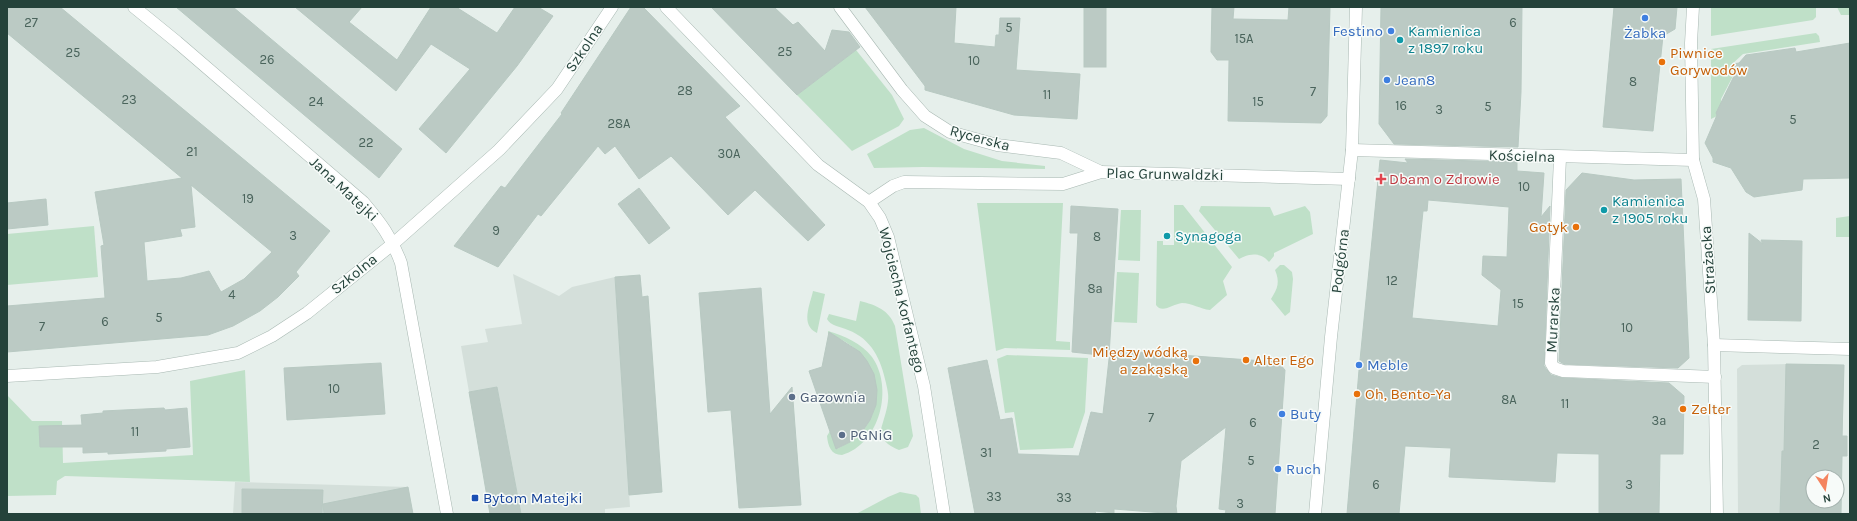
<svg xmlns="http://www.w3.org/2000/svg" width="1857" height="521" font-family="Karla,sans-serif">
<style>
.built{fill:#d4dfda;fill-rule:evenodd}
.green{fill:#bfe0c8}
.building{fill:#bbcac4;stroke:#b8c9c2;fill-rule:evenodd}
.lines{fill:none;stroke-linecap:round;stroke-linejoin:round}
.street-casing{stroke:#a8b8b2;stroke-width:13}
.street{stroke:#fff;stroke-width:12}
.shop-dot{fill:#3f7fe0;stroke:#f7fbf9;stroke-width:1.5}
.culture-dot{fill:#0f9aa8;stroke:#f7fbf9;stroke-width:1.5}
.food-dot{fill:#e8710a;stroke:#f7fbf9;stroke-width:1.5}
.health-dot{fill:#e0444e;stroke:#f7fbf9;stroke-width:1.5}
.service-dot{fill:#5c6f8a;stroke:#f7fbf9;stroke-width:1.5}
.transit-dot{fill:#1a4fb4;stroke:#f7fbf9;stroke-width:1.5}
.labels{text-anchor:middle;stroke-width:3;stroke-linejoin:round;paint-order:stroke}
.number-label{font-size:13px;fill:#4a645c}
.shop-label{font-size:15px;fill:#366cbe;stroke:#f7fbf9;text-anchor:start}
.culture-label{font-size:15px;fill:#0d838f;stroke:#f7fbf9;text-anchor:start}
.street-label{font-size:15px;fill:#24423a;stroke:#f7fbf9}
.food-label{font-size:15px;fill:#c56008;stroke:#f7fbf9;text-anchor:start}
.health-label{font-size:15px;fill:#be3a42;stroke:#f7fbf9;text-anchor:start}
.service-label{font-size:15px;fill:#4e5e75;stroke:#f7fbf9;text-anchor:start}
.transit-label{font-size:15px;fill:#164399;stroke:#f7fbf9;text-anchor:start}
</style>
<rect width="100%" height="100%" fill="#e6efeb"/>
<g class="built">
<polygon points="513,274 559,296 572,287 615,277 630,507 605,509 605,514 521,514 497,387 469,392 461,346 488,342 485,329 522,324"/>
<path d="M1790,364L1844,365L1841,514H1738L1737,369L1742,365ZM1813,477H1837V501H1813Z"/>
<polygon points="235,482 408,487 413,514 233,514"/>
</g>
<g class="green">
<polygon points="1711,7 1816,7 1816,17 1813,20 1711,36"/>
<polygon points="1837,7 1850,7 1850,15 1841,15"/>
<polygon points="1816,33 1819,36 1820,42 1743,54 1731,65 1733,76 1721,99 1723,113 1711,119 1711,49"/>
<polygon points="856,50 892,95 904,119 899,126 852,151 797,95"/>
<polygon points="924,128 964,149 1002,161 1045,166 1045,169 923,167 874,168 867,154 910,130"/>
<polygon points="977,203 1063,203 1056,341 1070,342 1070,350 1005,348 996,351"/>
<path d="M1174,205H1183L1232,267L1223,281L1227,295L1210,310C1200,309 1192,303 1182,303C1173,304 1162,314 1156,305L1157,241H1163V245H1174Z"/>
<path d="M1201,206L1270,207L1274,216L1305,206L1310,212L1313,234L1274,253V256L1269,262C1261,252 1249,253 1239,259L1199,211Z"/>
<polygon points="1121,210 1141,210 1140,261 1118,260"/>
<polygon points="1850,216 1850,237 1836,237 1836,218"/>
<polygon points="94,226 98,277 7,285 7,234"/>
<path d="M1280,265H1284L1292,272L1293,279L1290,312L1285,316L1271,299C1278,288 1280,282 1275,270Z"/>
<polygon points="1117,272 1139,273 1137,323 1114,322"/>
<path d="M813,291L825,294L817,333C800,325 810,305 813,291Z"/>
<path d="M860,301C876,305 889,310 895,326L913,436L908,447L899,450C891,447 884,442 880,434C882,423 887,412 888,401C889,395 887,388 886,383C881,360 872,339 848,330C842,327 830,326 827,319L829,314L856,321Z"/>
<path d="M828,331C845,336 861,343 872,357C894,388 880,444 842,455C831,455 828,446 827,436L830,431L837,449C846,444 855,440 862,432C892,397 871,345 828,335Z"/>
<polygon points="1007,355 1088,358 1085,412 1073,448 1020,450 1014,412 1005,413 997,359"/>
<polygon points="245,370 250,482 65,476 57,481 56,495 7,496 7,395 32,421 62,421 63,463 193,455 190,381"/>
<polygon points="900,492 916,495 919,498 921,514 856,514 888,497"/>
</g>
<g class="building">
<path d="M7,7H60L330,231L296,272L299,276L278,297L260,311L233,326L208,335L7,352V306L105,298L101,246L104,245L95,192L182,178L7,33ZM191,185L272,252L244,279L221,292L209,271L181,278L147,281L144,242L182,236L180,229L195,227Z"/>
<polygon points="176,7 233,7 402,149 379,178"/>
<polygon points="295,7 362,7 349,22 397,60 431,7 456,7 497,33 515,7 538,7 553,16 517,66 446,153 419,129 470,69 431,44 396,91"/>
<polygon points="631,7 643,7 740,106 725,117 825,225 808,241 755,190 728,215 671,156 639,179 615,146 605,154 598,146 541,216 538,214 498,267 454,246 501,186 505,188 562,114 561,113"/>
<polygon points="711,7 774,7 793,25 798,22 825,51 832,30 849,32 860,47 797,95"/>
<polygon points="865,7 956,7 954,43 995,47 996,35 999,35 1000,18 1020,18 1016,70 1080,74 1077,119 1014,115 925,90 925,86"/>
<rect x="1084" y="7" width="22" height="60"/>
<polygon points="1212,7 1234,7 1233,19 1288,20 1289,7 1330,7 1327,116 1321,123 1228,121 1229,60 1217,60 1211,52"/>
<polygon points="1381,7 1522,7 1521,92 1518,147 1394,144 1379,124"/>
<polygon points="1614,7 1677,7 1675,29 1663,36 1653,131 1603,127"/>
<polygon points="1850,43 1850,178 1803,179 1802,190 1754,197 1746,192 1731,168 1713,162 1713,158 1705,143 1717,115 1716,113 1735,74 1733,64 1739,63 1746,55 1795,48 1796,52"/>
<path d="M1405,159L1517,162V171L1544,173L1541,217L1550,206L1544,366L1551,375L1562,378L1669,383L1684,396L1683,454H1660L1659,514H1599V454L1557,453L1555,482L1449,477L1451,448L1405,446L1399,514H1347L1359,370L1380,160L1408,163ZM1428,200L1509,207L1507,257L1483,256L1482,275L1501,290L1498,326L1412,318L1423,211H1427Z"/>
<polygon points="1582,173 1634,180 1681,179 1689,358 1678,368 1564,364 1559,361 1566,190"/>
<polygon points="639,188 670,228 649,244 618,204"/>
<polygon points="46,199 48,225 7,229 7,203"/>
<polygon points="1071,206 1118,209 1109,356 1072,352 1078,233 1070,233"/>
<polygon points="1749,233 1763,244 1761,240 1802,241 1801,321 1748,320"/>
<polygon points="640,275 642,297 648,296 662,492 629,495 615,277"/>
<polygon points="761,288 770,414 792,387 801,505 739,508 731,410 708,412 699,293"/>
<polygon points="829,332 860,352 867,361 874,374 877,390 876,405 870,420 862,432 850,442 836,449 809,371 822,367"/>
<polygon points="1110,350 1278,362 1285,370 1275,514 1225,514 1226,510 1219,509 1226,427 1181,461 1176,506 1177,514 1114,509 1114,513 1095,511 1096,514 975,514 948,368 987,360 1000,420 1012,418 1018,454 1079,456 1091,412 1103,414"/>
<polygon points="381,363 385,414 287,420 284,368"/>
<path d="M1786,364L1844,365L1842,436H1847V456H1842L1841,514H1780L1782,451H1784ZM1813,477H1837V501H1813Z"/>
<polygon points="497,387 521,514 490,514 469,392"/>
<polygon points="164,408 165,410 187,408 190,447 166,449 166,451 108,454 108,452 83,453 83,447 40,447 39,426 82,425 81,415 103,413 103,411"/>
<polygon points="408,487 413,514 324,514 323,504"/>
<polygon points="242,489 323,490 322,514 242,514"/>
</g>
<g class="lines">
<defs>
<g id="street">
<path d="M134,7L177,42L363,202C380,222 392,238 401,263L447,514"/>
<polyline points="666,7 818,165 869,202 880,218 888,237 924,386 944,514"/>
<polyline points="840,7 902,90 925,116 950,132 997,145 1061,153 1101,172"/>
<polyline points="1693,7 1691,43 1693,160 1704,199 1714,345 1717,514"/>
<polyline points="1352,150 1693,160"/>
<polyline points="1560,158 1551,363 1554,368 1563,371 1715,377"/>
<polyline points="869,202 893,186 904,182 1063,184 1101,172 1349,179"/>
<polyline points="1714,345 1850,349"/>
<polyline points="7,376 157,367 238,353 272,336 307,313 394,243 499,150 557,89 612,7"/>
<polyline points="1315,514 1331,337 1352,150 1356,7"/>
</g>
</defs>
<use href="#street" class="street-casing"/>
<use href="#street" class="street"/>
</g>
<g class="shop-dot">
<circle cx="1645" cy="18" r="4"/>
<circle cx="1391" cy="31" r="4"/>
<circle cx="1387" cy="80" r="4"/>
<circle cx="1359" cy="365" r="4"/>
<circle cx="1282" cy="414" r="4"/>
<circle cx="1278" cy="469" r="4"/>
</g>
<g class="culture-dot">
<circle cx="1400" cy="40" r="4"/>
<circle cx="1604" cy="210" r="4"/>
<circle cx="1167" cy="236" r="4"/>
</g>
<g class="food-dot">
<circle cx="1662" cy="62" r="4"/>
<circle cx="1576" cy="227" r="4"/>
<circle cx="1246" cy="360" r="4"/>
<circle cx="1196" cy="361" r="4"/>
<circle cx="1357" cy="394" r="4"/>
<circle cx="1683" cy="409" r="4"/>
</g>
<path class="health-dot" d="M1379 173h4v4h4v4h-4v4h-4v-4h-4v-4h4z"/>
<g class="service-dot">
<circle cx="792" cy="397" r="4"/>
<circle cx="842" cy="435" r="4"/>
</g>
<rect class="transit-dot" x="471" y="494" width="8" height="8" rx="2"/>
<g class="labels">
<g class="number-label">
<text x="31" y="27">27</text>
<text x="1513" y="27">6</text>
<text x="1009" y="32">5</text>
<text x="1244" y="43">15A</text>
<text x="785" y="56">25</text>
<text x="73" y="57">25</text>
<text x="267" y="64">26</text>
<text x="974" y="65">10</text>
<text x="1633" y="86">8</text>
<text x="685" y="95">28</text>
<text x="1313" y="96">7</text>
<text x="1047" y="99">11</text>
<text x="129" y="104">23</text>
<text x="316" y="106">24</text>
<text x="1258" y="106">15</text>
<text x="1401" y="110">16</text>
<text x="1488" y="111">5</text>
<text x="1439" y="114">3</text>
<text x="1793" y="124">5</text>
<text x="619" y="128">28A</text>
<text x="366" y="147">22</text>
<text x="192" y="156">21</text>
<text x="729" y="158">30A</text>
<text x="1524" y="191">10</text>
<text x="248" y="203">19</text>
<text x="496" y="235">9</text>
<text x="293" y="240">3</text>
<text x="1097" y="241">8</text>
<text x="1392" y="285">12</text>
<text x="1095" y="293">8a</text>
<text x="232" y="299">4</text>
<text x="1518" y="308">15</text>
<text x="159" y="322">5</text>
<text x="105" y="326">6</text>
<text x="42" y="331">7</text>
<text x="1627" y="332">10</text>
<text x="334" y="393">10</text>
<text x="1509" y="404">8A</text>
<text x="1565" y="408">11</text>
<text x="1151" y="422">7</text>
<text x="1659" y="425">3a</text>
<text x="1253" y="427">6</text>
<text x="135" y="436">11</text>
<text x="1816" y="449">2</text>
<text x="986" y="457">31</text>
<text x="1251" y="465">5</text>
<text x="1376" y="489">6</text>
<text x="1629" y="489">3</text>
<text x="994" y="501">33</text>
<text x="1064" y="502">33</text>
<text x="1240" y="508">3</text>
</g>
<g class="shop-label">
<text x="1383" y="36" text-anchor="end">Festino</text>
<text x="1645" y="38" text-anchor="middle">Żabka</text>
<text x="1395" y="85">Jean8</text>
<text x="1367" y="370">Meble</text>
<text x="1290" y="419">Buty</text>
<text x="1286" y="474">Ruch</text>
</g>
<g class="culture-label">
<text x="1408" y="36">Kamienica<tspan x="1408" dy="17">z 1897 roku</tspan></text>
<text x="1612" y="206">Kamienica<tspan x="1612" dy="17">z 1905 roku</tspan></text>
<text x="1175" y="241">Synagoga</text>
</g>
<g class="street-label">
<text transform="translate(584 48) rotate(-56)" y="5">Szkolna</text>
<text transform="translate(980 138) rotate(15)" y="5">Rycerska</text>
<text transform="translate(1522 156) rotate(2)" y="5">Kościelna</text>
<text transform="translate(1165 174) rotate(1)" y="5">Plac Grunwaldzki</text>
<text transform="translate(344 189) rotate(43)" y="5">Jana Matejki</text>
<text transform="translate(1708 260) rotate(-94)" y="5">Strażacka</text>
<text transform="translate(1340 261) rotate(-83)" y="5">Podgórna</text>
<text transform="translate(354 274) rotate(-39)" y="5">Szkolna</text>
<text transform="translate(902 300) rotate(76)" y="5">Wojciecha Korfantego</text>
<text transform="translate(1553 320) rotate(-87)" y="5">Murarska</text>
</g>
<g class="food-label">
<text x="1670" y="58">Piwnice<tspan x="1670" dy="17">Gorywodów</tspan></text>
<text x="1568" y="232" text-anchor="end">Gotyk</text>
<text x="1188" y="357" text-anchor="end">Między wódką<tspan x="1188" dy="17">a zakąską</tspan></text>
<text x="1254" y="365">Alter Ego</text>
<text x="1365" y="399">Oh, Bento-Ya</text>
<text x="1691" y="414">Zelter</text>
</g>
<g class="health-label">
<text x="1389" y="184">Dbam o Zdrowie</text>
</g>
<g class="service-label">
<text x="800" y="402">Gazownia</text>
<text x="850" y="440">PGNiG</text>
</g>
<g class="transit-label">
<text x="483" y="503">Bytom Matejki</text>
</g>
</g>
<rect width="1857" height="521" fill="none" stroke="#24423a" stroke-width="16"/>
<g transform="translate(1825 489) rotate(168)"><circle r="19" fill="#f7fbf9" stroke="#a3b1ad"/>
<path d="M0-3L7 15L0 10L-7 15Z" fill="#f4845f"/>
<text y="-6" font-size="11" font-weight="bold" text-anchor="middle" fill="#24423a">N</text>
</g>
</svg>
